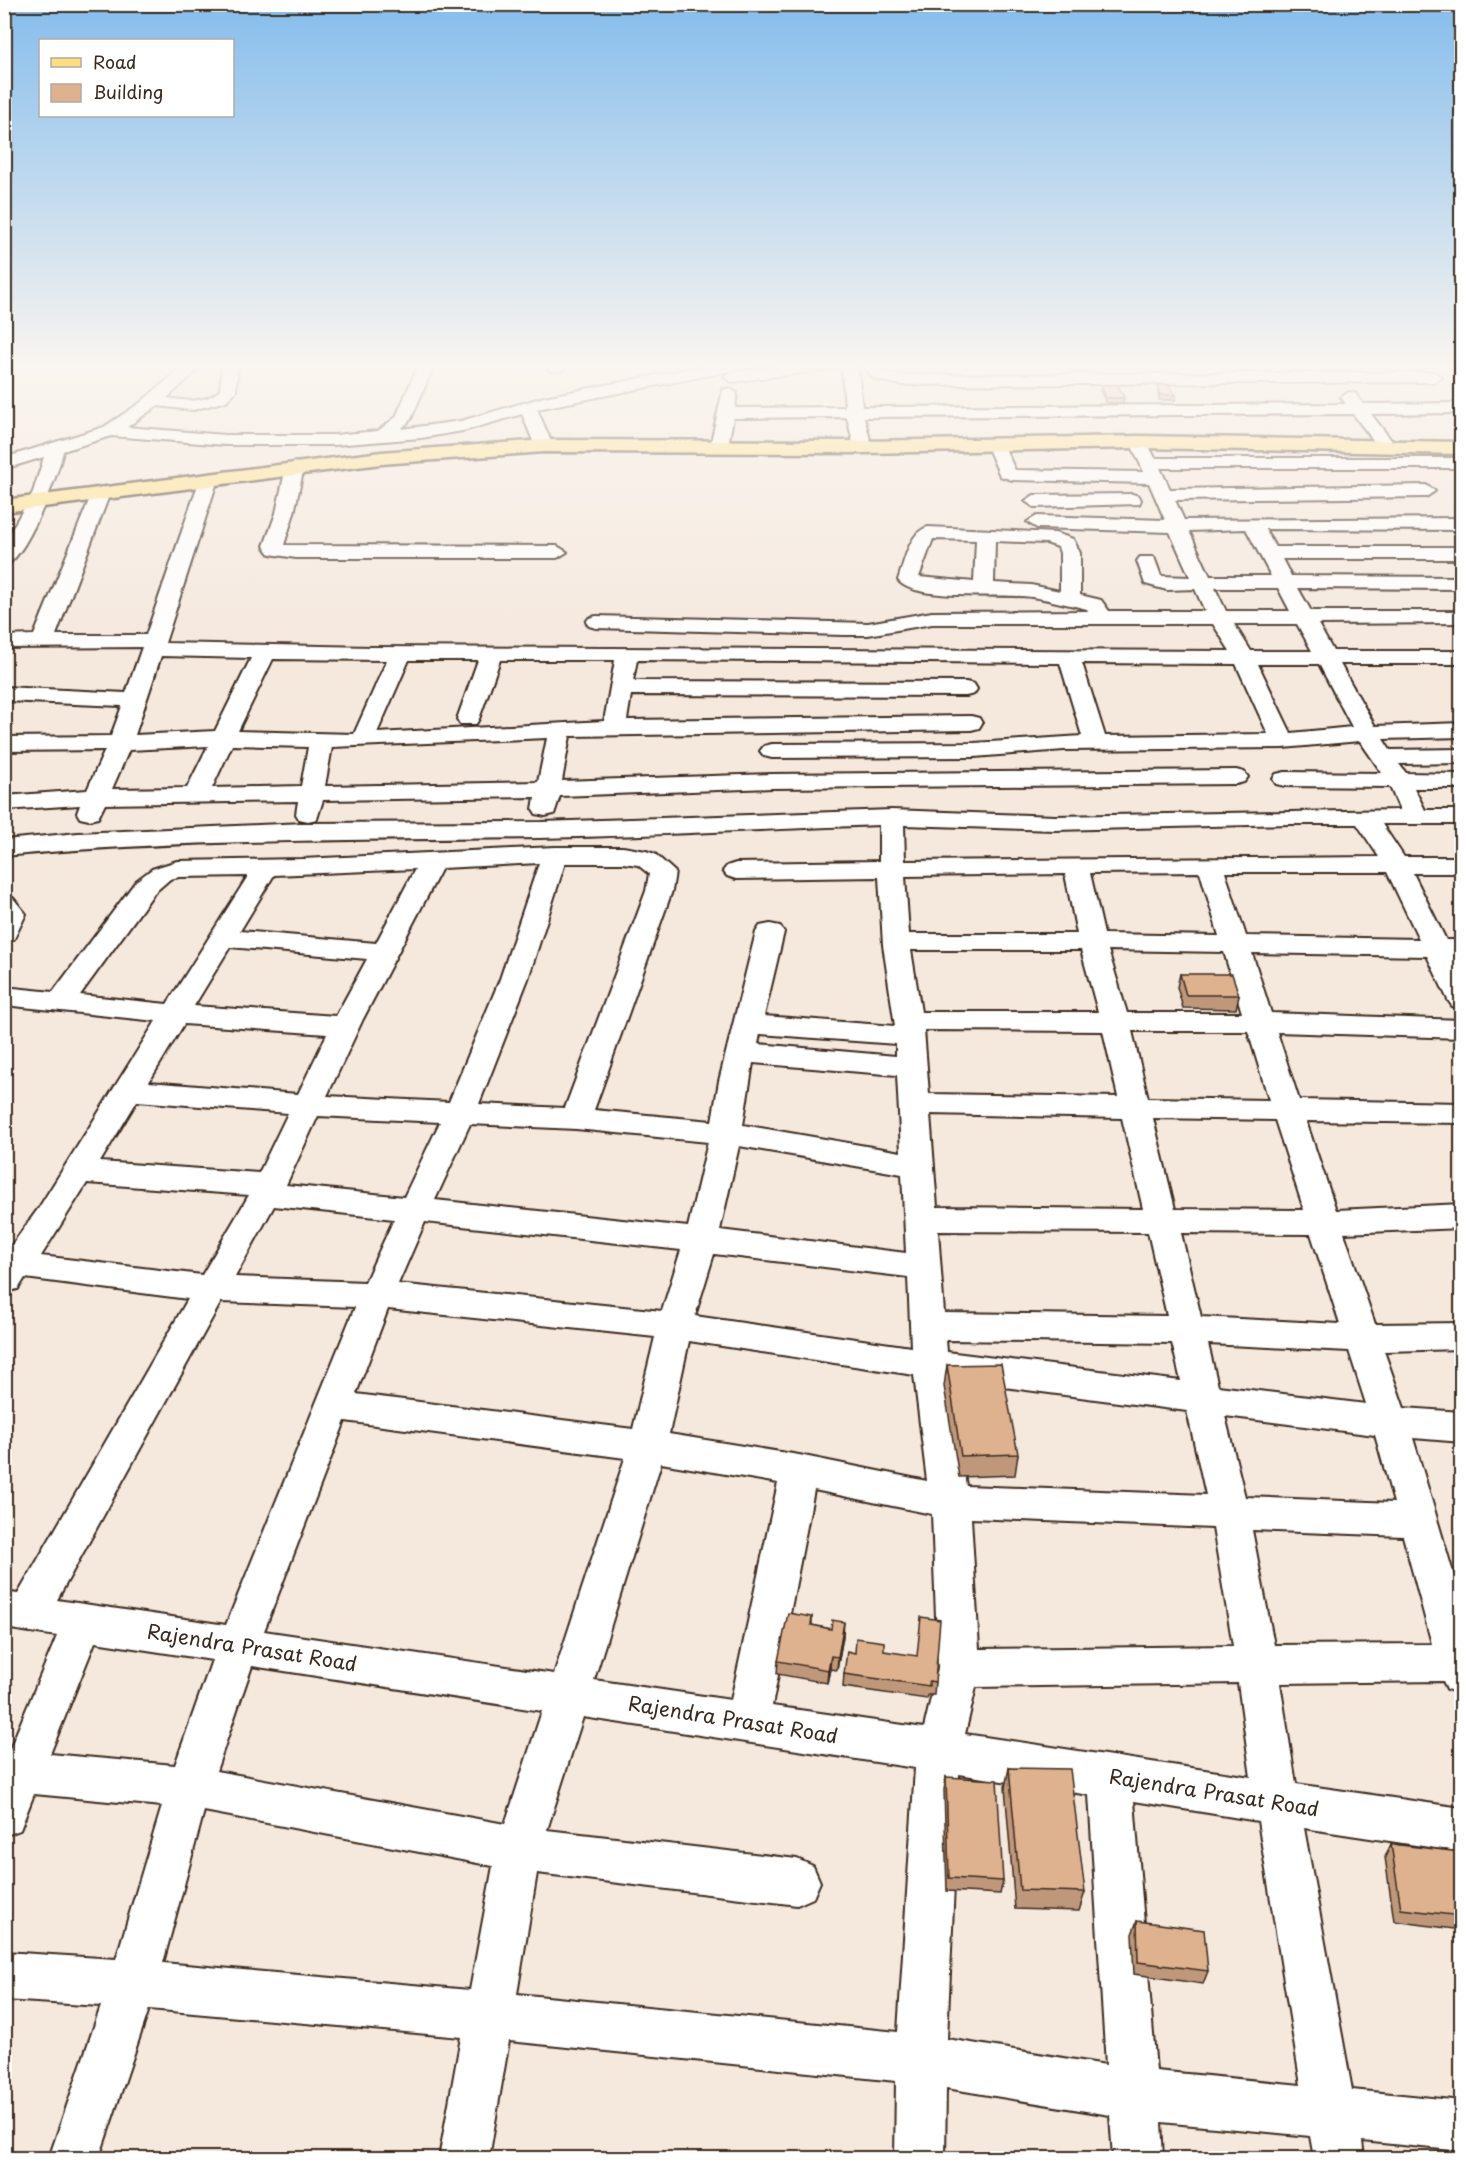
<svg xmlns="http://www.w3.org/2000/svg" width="1466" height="2163" font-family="'Playpen Sans',sans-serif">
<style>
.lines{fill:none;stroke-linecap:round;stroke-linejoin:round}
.minor-casing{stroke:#3b2a1e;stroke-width:4}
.major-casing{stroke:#3b2a1e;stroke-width:5}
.minor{fill:#fff;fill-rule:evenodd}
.major{fill:#fedf80;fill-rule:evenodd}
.wall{fill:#bf987b;stroke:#3b2a1e;stroke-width:1.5}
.shaded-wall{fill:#9b7c64;stroke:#3b2a1e;stroke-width:1.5}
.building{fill:#deb18f;stroke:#3b2a1e;stroke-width:1.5}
.labels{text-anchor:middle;stroke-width:6;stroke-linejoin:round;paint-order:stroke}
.near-street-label{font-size:20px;fill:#3b2a1e;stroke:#fff}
</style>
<rect width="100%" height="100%" fill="#f5e8dd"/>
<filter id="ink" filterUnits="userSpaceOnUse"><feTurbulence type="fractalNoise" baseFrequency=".0167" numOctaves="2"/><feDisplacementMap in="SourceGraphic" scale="12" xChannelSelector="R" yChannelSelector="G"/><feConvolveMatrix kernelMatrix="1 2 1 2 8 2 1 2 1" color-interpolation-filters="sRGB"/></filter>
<g filter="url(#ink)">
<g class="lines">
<defs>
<g id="minor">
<path d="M187,363H205L167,398C186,401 205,404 220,390L222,363H238L236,391L226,401L193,410L157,406L127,427L225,435H334L378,431L396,417L419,363H435L411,419L401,429L461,421L544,397L719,363L743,365L735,370L537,409L553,446L544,451L535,446L522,414L463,431L421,438L334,445H225L111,436L63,451C59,473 25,561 4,566V543L33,492L44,457L4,469V458L104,427L140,403Z"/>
<polygon points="546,363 562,363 564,368 562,371 550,371"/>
<polygon points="801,363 852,363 858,370 862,407 1346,404 1341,397 1349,392 1355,393 1363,404 1462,403 1462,413 1371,414 1395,445 1386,450 1380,449 1353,414 864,417 872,447 863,452 854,447 847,417 733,418 728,446 725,450 713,450 710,446 723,390 729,388 737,393 735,408 845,407 842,371 838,368 732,382 724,377 732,372"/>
<polygon points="861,363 878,363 885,372 901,375 1434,372 1442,377 1434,382 901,385 874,379"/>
<path d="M1139,437L1145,438L1155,458H1462V468H1160L1170,489L1426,485L1435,491L1426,497L1175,500L1184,520L1462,518V530L1265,529L1275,547H1462V559H1282L1291,576L1462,577V589L1298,588L1311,611H1462V623L1318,624L1333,651H1462V664H1340L1375,726L1462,723V737L1383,739L1390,750L1462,749V763L1399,764L1406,773L1462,774V788H1414L1425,810H1462V824H1382L1404,857H1462V873H1413L1446,940H1462V956H1454L1462,970V1009L1452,1006L1448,1000L1427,956L1252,953L1271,1013L1462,1020V1038L1277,1032L1299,1100L1462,1103V1123L1306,1121L1336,1210L1462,1204V1228L1344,1233L1375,1324L1462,1323V1349L1384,1351L1404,1408L1462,1412V1442L1413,1438L1462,1603V1695L1447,1689L1443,1681L1280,1683L1296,1784L1462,1808V1852L1304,1828L1352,2090L1462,2101V2151L1362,2141L1364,2158H1314L1310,2136L1161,2122L1163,2158H1113L1110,2115L946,2088L945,2158H895L896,2081L509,2041L489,2158H439L461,2037L149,2009L99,2158H49L101,2006L4,2000V1952L116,1959L162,1806L34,1794L20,1830L4,1836V1750L9,1751L57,1636L4,1628V1592L18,1594L188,1299L25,1278L18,1289L4,1292V1256L38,1209L156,1021L4,1005V987L53,992L136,881L152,869L177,861L302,859L555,847H623L646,851L655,854L675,872L672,891L594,1110L712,1121L719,1081L756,932L760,926L770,924L780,926L784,932L764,1016L895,1026L883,945L879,877L736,879L727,876L723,871L727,866L736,863L879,861V825C766,829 653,836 539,838C361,840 183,839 4,856V840L78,833L305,823L542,822L892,810L1055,816L1400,810L1390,787L1285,786L1276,784L1273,779L1276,774L1285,772L1382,773L1360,741L1283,748L1064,750L974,757L772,758L764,756L760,751L764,746L772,744L974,743L1082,736L1060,663L637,660L633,681L966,682L974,684L977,689L974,694L966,696L631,695L627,720L971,716L979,718L982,723L979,728L971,730L570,736L562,781L772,774L1236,770L1244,772L1248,777L1244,782L1236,784L772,788L560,796L554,814L545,816L536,814L533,809L535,797L323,800L317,819L308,821L299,819L296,814L298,801L105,804L98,818L89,820L80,818L77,813L80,805L4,810V796L87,790L105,750L4,751V737L111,736L122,706L4,701V687L126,693L142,647L4,648V636L34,635L92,493L101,487L110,493L56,635H146L200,479L209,474L218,479L165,643L372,647L1230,651L1213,624H932L868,635H843L596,628L589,626L586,622L589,618L596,616L868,623L932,612L1088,611L1087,609C1069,605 1051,600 1032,597C1004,593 913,602 898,580C904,563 909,532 928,527L1055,533L1073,539L1080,553V595L1101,600L1109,611H1205L1195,589L1167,590L1145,584L1137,561L1140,557H1154L1161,576L1190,577L1170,532L1037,528L1027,522L1037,516L1165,520L1149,483L1012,480L1000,476L987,446L990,442H1002L1015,470L1144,472L1130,442ZM1246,529L1271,576H1210L1189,531ZM933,539L976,540L974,582L919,577ZM995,541L1046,543L1058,547L1060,553V591L1031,585L994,583ZM1215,588H1278L1290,611H1226ZM1234,624H1297L1312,651H1251ZM161,656L251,658L215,731L135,735ZM273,659L387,660L354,734L238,731ZM409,660H478L457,719L460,724H476L479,719L500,660H615L604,721L377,733ZM1082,663L1236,664L1268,734L1105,736ZM1258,664H1319L1352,727L1291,733ZM547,738L538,782L325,786L332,747ZM232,745L308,747L301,786L212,788ZM208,746L187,788L112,789L129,750ZM1289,824H1357L1379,857L905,861L904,825L1055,830ZM539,863L500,979L449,1102L327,1096L363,1019L442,868ZM565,863H623L638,865L649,874L646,891L565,1108L479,1104L528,979ZM415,869L376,943L240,931L274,875ZM1200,872L1219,936L1104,934L1090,873ZM1225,872H1387L1419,939L1246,936ZM1065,874L1077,934H909L905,876ZM248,876L167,1004L80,995L154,893L170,879L179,877ZM230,947L367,959L336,1016L194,1006ZM911,950H1081L1098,1012H921ZM1108,950L1224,952L1242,1013H1127ZM184,1024L327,1034L298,1094L149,1082ZM924,1030L1103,1031L1118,1097L929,1094ZM1132,1031H1248L1269,1100L1148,1098ZM760,1034L896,1044V1056L758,1044ZM753,1063L897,1075L901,1152L743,1125ZM137,1101L288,1113L259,1173L100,1162ZM930,1114L1122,1118L1143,1209L937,1207ZM318,1116L440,1122L404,1197L286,1185ZM1153,1118L1275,1120L1304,1210L1175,1209ZM470,1124L576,1129L708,1142L688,1227L435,1200ZM739,1146L902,1174L906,1253L720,1230ZM87,1183L249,1195L202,1275L41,1256ZM274,1206L394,1219L365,1282L235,1277ZM425,1222L681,1250L662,1311L398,1284ZM938,1231L1148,1232L1167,1316L944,1313ZM1181,1233L1311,1234L1340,1324L1201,1317ZM714,1254L908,1277L911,1347L695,1316ZM221,1302L355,1307L226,1625L57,1600ZM388,1309L655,1337L633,1429L356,1394ZM946,1340L1172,1343L1181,1381L947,1352ZM689,1341L914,1375L927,1481L799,1455L669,1434ZM1208,1344L1349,1351L1366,1404L1218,1386ZM950,1380L1187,1411L1206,1495L966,1486ZM1225,1416L1375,1435L1394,1503L1245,1497ZM345,1421L625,1458L554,1674L264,1631ZM661,1463L778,1483L731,1700L594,1680ZM814,1490L932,1514L938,1668L924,1728L772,1706ZM971,1518L1213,1528L1233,1646L979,1649ZM1252,1530L1403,1536L1432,1644L1274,1645ZM95,1642L212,1660L175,1765L50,1754ZM252,1666L542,1711L505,1824L216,1771ZM1238,1683L1251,1777L965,1734L976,1687ZM583,1717L915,1768L898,2032L517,1994L537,1873L797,1905L813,1898L820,1882L813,1866L797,1859L547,1830ZM959,1774L1089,1795L1106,2065L947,2039ZM1134,1801L1258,1821L1301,2085L1156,2071ZM204,1811L493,1866L470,1990L163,1963Z"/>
<polygon points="295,462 304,467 294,513 284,545 557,546 567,552 557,558 296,558 270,554 264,546 276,513 286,467"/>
<polygon points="1132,494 1139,496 1141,500 1139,504 1034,507 1025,501 1034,495"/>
<polygon points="4,896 13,898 26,914 14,939 4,941"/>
</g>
<polygon id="major" points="1139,436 1462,442 1462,454 1139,448 863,453 544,452 381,464 4,512 4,500 381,452 544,440 863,441"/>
</defs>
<use href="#minor" class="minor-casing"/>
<use href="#major" class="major-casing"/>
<use href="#minor" class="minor"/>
<use href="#major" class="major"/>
</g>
<g class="wall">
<polygon points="1101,385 1124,398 1123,403 1106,403 1100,391"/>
<polygon points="1158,385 1176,395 1175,400 1159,400 1158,390"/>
<polygon points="1180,974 1239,995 1236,1009 1183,1008 1177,987"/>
<polygon points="947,1365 1018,1454 1015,1475 959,1477 944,1386"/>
<polygon points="812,1617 812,1625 831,1629 843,1636 837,1670 830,1669 827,1683 777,1674 778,1661"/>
<polygon points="884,1651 935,1682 934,1695 928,1695 927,1699 843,1687 844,1674 855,1653"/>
<polygon points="1009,1768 1085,1892 1079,1911 1015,1909 1005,1787"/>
<polygon points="946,1777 1003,1881 1000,1894 947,1891 944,1790"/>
<polygon points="1391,1844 1461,1852 1461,1930 1394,1921 1385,1857"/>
<polygon points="1137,1921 1208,1971 1203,1984 1134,1974 1132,1934"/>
</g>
<g class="shaded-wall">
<polygon points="844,1622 843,1636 837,1670 838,1657"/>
<polygon points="831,1656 830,1669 827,1683 828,1670"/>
</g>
<g class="building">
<polygon points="1101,385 1118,385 1124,398 1106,398"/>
<polygon points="1158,385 1168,385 1176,395 1160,395"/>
<polygon points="1180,974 1232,974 1239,995 1186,995"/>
<polygon points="1001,1364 1018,1454 961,1456 947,1365"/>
<polygon points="788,1613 812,1617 811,1625 831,1629 832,1620 844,1622 838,1657 831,1656 828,1670 778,1661"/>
<polygon points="921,1617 940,1620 935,1682 929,1681 929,1686 844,1674 847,1651 855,1653 856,1638 884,1642 884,1651 917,1656"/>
<polygon points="1009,1768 1070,1769 1085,1892 1020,1890"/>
<polygon points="946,1777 997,1780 1003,1881 949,1878"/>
<polygon points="1391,1844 1461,1852 1461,1916 1401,1909"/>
<polygon points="1137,1921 1204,1930 1208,1971 1138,1962"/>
</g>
</g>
<linearGradient id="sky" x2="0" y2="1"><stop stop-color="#85bdec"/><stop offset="0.55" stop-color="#faf5f0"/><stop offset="1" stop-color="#faf5f0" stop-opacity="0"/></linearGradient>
<rect width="1466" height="666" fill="url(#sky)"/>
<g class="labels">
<g class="near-street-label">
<text transform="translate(252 1648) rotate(9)" y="7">Rajendra Prasat Road</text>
<text transform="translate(733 1720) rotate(9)" y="7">Rajendra Prasat Road</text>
<text transform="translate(1214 1793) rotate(9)" y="7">Rajendra Prasat Road</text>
</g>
</g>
<rect width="1466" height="2163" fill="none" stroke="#fff" stroke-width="24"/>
<rect x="12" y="12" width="1442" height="2139" fill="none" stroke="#3b2a1e" stroke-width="2" filter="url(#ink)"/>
<rect x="39" y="39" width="195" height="78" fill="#ffffff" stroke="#b1aaa5" stroke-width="1.5"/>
<rect x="51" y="58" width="30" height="9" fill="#fedf80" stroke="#b1aaa5" stroke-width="1.5"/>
<text x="93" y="69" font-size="18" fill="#3b2a1e">Road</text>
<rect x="51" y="84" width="30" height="18" fill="#deb18f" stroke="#b1aaa5" stroke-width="1.5"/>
<text x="93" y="99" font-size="18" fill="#3b2a1e">Building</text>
</svg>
